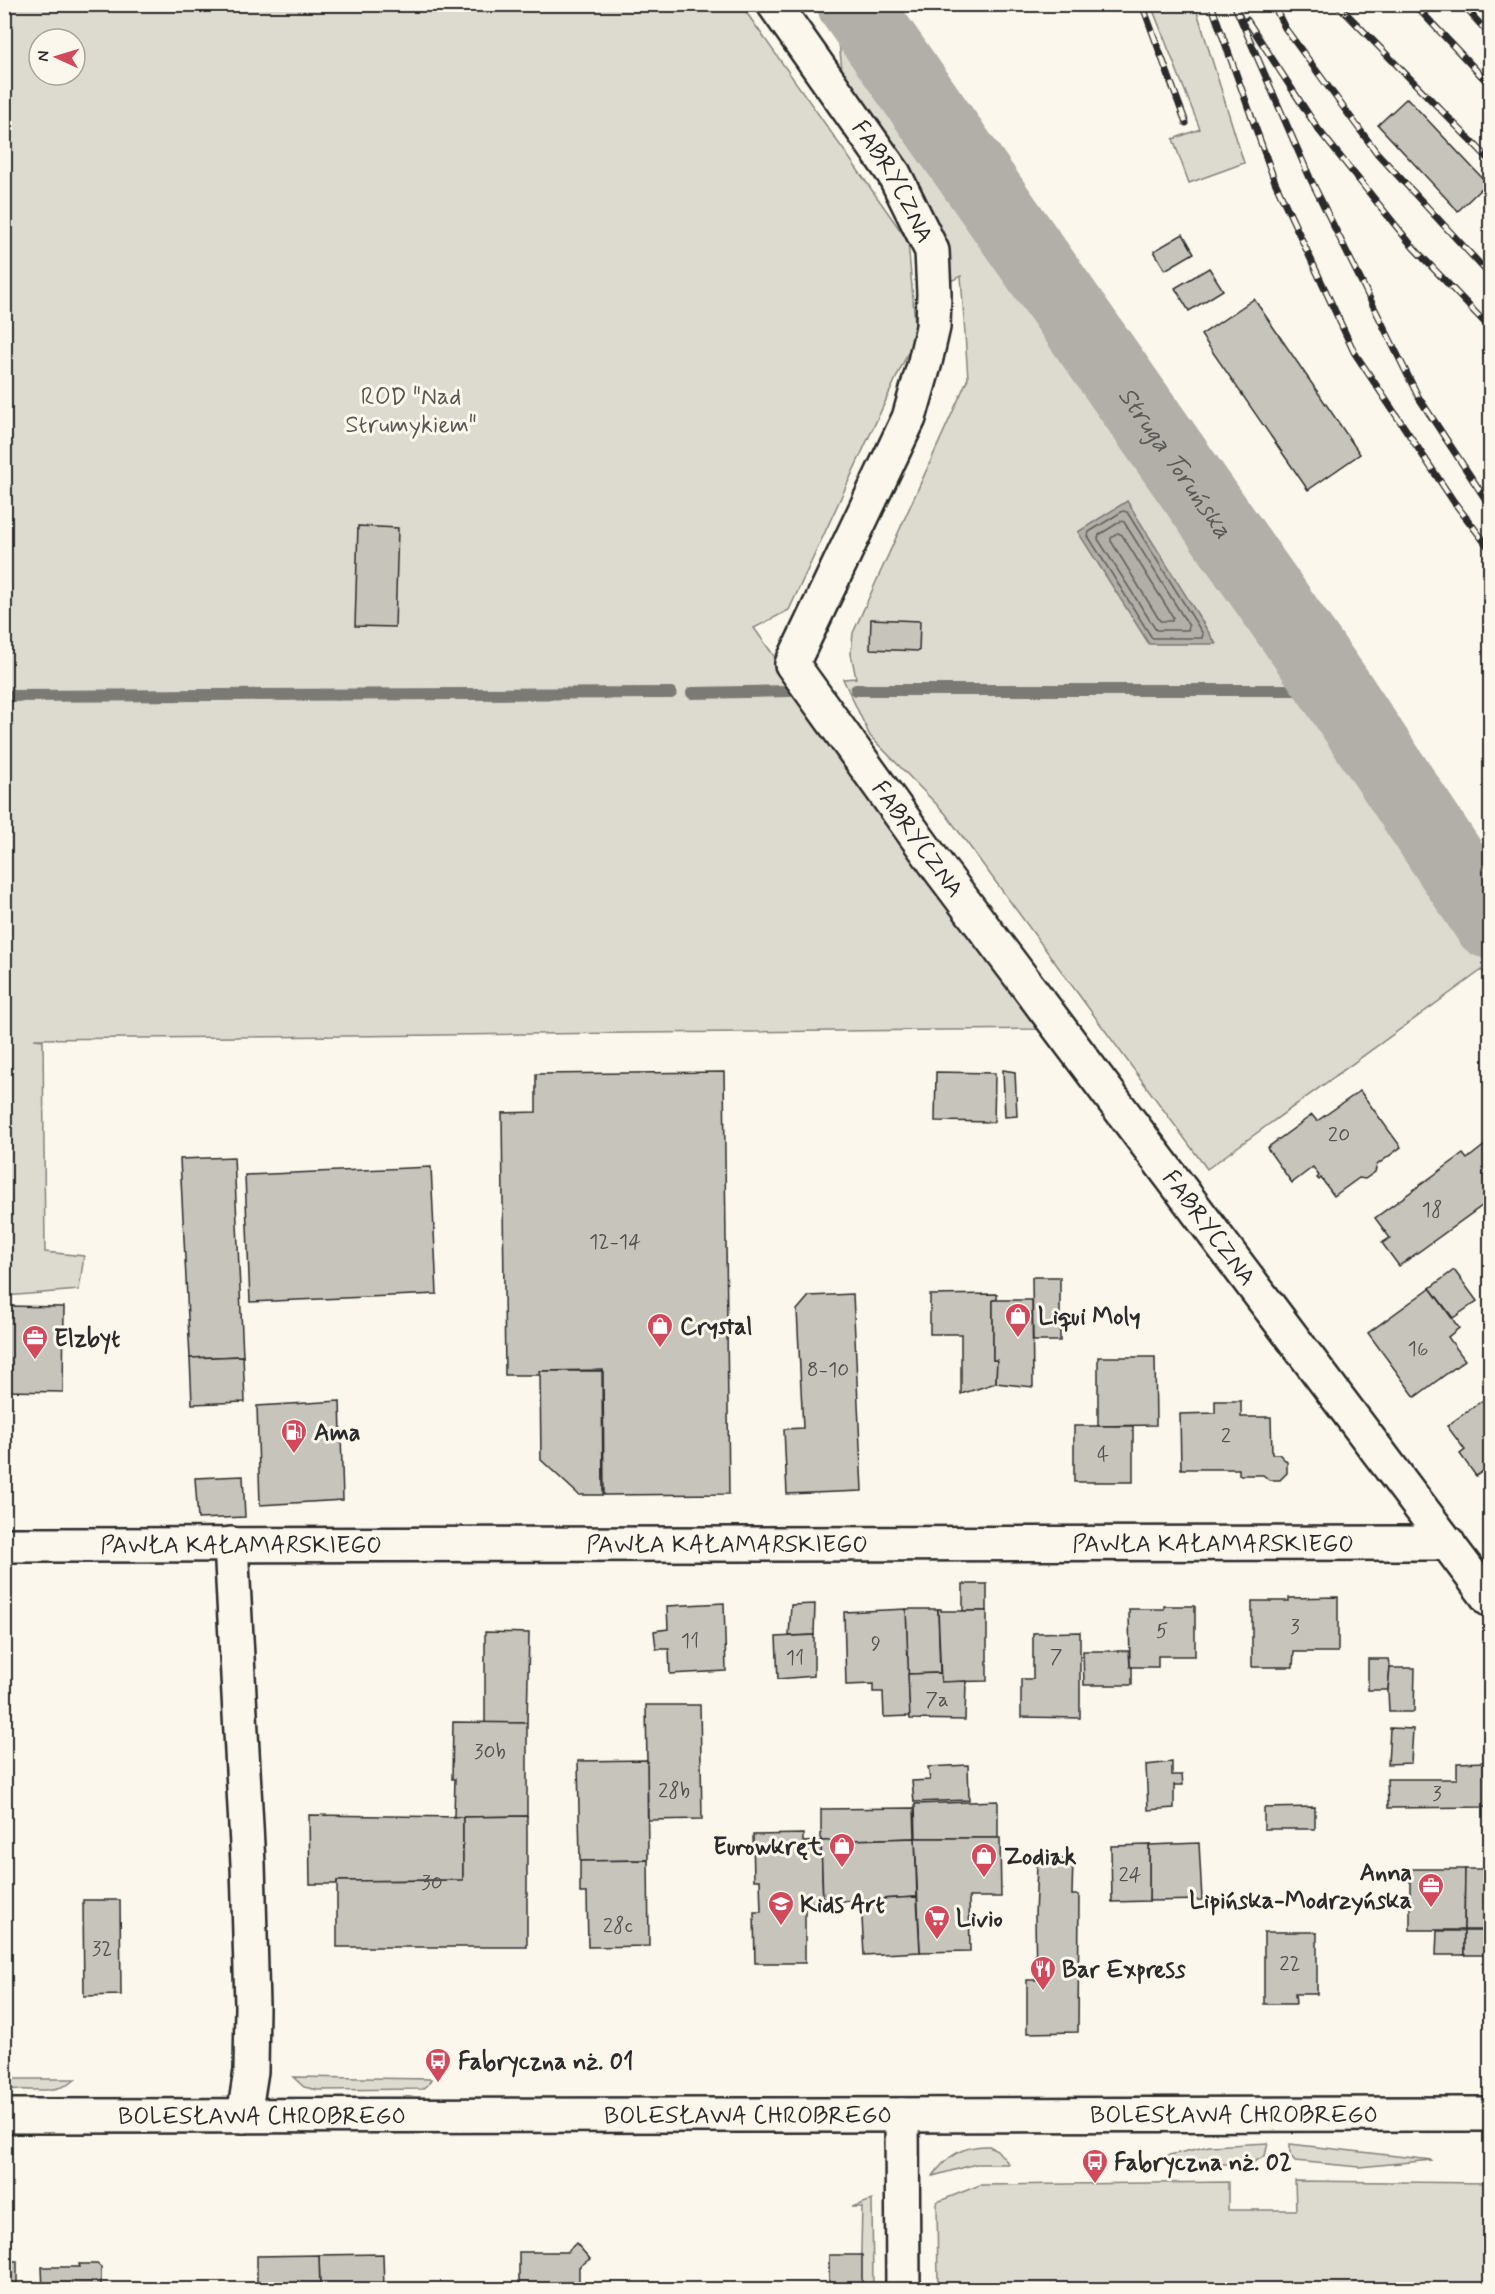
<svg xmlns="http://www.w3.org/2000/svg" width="1495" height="2294" font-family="Mynerve,sans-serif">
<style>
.green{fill:#dddad0;stroke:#84827e;stroke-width:1.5;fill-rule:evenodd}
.water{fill:#b1afa7;stroke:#7b7a75;stroke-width:1.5}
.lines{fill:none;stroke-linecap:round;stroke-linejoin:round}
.shore{stroke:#61605d;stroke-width:1.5}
.stream{stroke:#7b7a75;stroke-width:12}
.river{stroke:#b1afa7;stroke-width:74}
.building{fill:#c7c4bc;stroke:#2b2b2b;stroke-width:1.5}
.street-casing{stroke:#2b2b2b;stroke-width:38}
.secondary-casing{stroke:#2b2b2b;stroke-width:38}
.street{stroke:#fbf7ec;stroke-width:33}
.secondary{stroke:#fbf7ec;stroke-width:33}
.rail-casing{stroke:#2b2b2b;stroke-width:7}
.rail{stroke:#fbf7ec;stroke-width:4.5;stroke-dasharray:14;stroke-linecap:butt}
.labels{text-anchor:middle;stroke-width:6;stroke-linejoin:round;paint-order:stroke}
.number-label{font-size:21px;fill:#52514f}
.street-label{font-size:24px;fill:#2b2b2b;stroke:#fbf7ec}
.park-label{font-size:24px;fill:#585754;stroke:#fbf7ec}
.poi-label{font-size:24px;font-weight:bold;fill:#2b2b2b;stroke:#fbf7ec;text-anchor:start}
.water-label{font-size:26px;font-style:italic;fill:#5a5956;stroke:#fbf7ec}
</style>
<rect width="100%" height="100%" fill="#fbf7ec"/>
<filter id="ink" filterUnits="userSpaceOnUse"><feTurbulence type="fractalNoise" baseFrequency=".0167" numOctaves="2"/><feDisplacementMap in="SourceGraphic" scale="12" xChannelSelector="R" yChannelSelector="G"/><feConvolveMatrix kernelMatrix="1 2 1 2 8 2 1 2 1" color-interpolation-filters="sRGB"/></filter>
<g filter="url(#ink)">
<g class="green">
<path d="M5,5H741L908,241L916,335L789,610L754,628L1041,1029L34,1039L43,1040L45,1252L84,1256L79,1290L5,1296ZM39,39H75V75H39Z"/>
<polygon points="819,5 879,5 1311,610 1490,869 1490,982 1482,970 1207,1169 945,813 870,736 843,679 856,678 851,654 853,633 968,378 961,276 951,281 940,228 843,80 838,32"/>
<polygon points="1151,5 1195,5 1244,163 1189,183 1173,139 1200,129"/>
<polygon points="293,2077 431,2079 428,2085 423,2089 318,2090 304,2087"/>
<path d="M5,2079H76C60,2095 26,2089 5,2089Z"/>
<polygon points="1268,2143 1265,2156 1252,2163 1168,2166 1161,2157 1209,2146"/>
<polygon points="1290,2144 1432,2160 1359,2167 1295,2161 1290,2155"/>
<path d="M989,2146L997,2150L1009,2164H976L933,2176C946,2156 965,2145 989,2146Z"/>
<polygon points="1295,2181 1490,2183 1490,2289 938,2289 937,2202 980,2185 1228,2182 1228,2210 1296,2210"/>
<polygon points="872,2200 873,2289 860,2289 862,2207 852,2207"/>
</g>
<polygon class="water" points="1127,501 1216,644 1149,644 1078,532"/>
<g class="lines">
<g class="shore">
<polygon points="1123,511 1127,512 1203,634 1202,638 1152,638 1088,536 1089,532"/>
<polygon points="1121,521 1124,522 1189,626 1188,630 1156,630 1098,539 1099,535"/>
<polygon points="1118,533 1122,535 1173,617 1172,621 1160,621 1111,541 1111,538"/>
</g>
<g class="stream">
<polyline points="856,690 1336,690"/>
<polyline points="692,693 790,691"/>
<polyline points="4,696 671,693"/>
</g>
<path class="river" id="s1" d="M854,4L1336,690L1490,922"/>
</g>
<g class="building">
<polygon points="1407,98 1487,183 1458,211 1378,125"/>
<polygon points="1183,234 1194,253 1165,270 1154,251"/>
<polygon points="1209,268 1223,290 1189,311 1175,288"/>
<polygon points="1254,299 1360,454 1308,490 1201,335"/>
<polygon points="358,526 398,528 395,627 355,626"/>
<polygon points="871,619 920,621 919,651 870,649"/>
<polygon points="1003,1070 1015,1072 1017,1116 1005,1117"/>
<polygon points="724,1072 729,1494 604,1495 603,1370 539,1371 540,1375 505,1375 502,1113 536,1112 536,1074"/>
<polygon points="936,1072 995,1073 994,1122 935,1121"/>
<polygon points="1360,1091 1401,1147 1377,1165 1375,1172 1365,1179 1359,1178 1334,1196 1321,1178 1319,1180 1317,1178 1319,1176 1313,1167 1292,1183 1267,1148 1312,1115 1317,1121"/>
<polygon points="1490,1141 1490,1200 1399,1266 1382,1243 1390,1238 1375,1218 1463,1154 1467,1159"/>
<polygon points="234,1157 243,1356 190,1358 180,1159"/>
<polygon points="431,1167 437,1294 250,1302 245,1175"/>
<polygon points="1454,1270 1477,1301 1453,1318 1430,1288"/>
<polygon points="1032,1277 1060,1277 1060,1341 1033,1341"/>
<polygon points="1430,1288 1459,1328 1448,1337 1465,1360 1415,1397 1368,1333"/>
<polygon points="853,1294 862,1491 787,1494 784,1429 803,1428 797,1310 809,1296"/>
<polygon points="997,1294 997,1300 993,1300 993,1360 997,1360 996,1383 961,1394 961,1334 930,1334 930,1295"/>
<polygon points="993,1300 1032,1300 1033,1387 996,1383 997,1360 993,1360"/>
<polygon points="4,1306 64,1307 63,1392 4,1391"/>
<polygon points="243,1356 245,1402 192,1404 190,1358"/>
<polygon points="1098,1357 1155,1357 1156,1425 1098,1426"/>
<polygon points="540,1371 602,1371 603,1495 579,1495 541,1460"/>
<polygon points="1486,1398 1490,1405 1490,1466 1476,1476 1460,1454 1465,1450 1447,1426"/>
<polygon points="340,1401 343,1500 260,1505 257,1406"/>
<polygon points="1215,1401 1241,1401 1241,1417 1271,1417 1272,1454 1279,1454 1287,1462 1287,1473 1280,1480 1269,1480 1263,1475 1239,1475 1239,1469 1181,1469 1180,1414 1215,1413"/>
<rect x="1074" y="1426" width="59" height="56"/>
<polygon points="243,1476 245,1517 198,1519 195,1478"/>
<rect x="963" y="1584" width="24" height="27"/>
<polygon points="1338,1597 1338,1652 1294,1652 1293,1667 1252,1667 1252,1601 1289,1601 1289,1598"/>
<polygon points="724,1603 726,1671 670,1674 669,1649 656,1649 654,1631 668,1629 667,1606"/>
<polygon points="815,1604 814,1635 789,1636 791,1605"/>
<polygon points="1164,1606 1195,1606 1195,1656 1158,1656 1158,1667 1130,1667 1129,1609 1164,1609"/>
<polygon points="906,1609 938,1609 940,1673 908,1674"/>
<polygon points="906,1609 910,1716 884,1717 883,1692 873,1692 873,1684 846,1685 844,1612"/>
<polygon points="938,1609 941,1609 941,1611 987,1611 987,1681 941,1682"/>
<polygon points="485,1632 529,1633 527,1723 485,1723"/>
<polygon points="1080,1632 1080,1718 1021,1717 1021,1679 1033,1679 1033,1633"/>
<polygon points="814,1635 814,1676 778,1679 776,1637"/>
<polygon points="1083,1651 1129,1651 1130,1667 1132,1667 1132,1685 1084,1685"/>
<polygon points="1368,1659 1388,1659 1390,1668 1388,1690 1368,1690"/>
<polygon points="1390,1668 1415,1668 1414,1712 1389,1712 1388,1690"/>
<polygon points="940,1673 941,1682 966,1681 965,1720 910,1719 908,1674"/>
<polygon points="646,1705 700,1705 702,1819 648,1820"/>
<polygon points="453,1722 527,1723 527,1816 454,1817 455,1779 452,1779"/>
<polygon points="1390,1728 1413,1729 1411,1763 1388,1764"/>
<polygon points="647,1760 648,1860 580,1861 578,1761"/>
<polygon points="1172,1762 1172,1775 1182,1775 1183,1785 1174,1785 1174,1808 1148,1810 1146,1765"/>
<polygon points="1486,1762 1487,1807 1388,1808 1387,1779 1457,1779 1457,1763"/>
<polygon points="968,1765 969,1800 914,1802 912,1781 930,1780 928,1767"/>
<polygon points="998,1801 998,1838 916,1838 915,1804"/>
<polygon points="1315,1807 1315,1829 1264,1829 1264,1808"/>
<polygon points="914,1808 915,1838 821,1841 821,1809"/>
<polygon points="309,1815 463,1817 463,1880 337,1881 337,1884 310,1884"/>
<polygon points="527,1816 527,1947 337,1947 337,1881 463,1880 463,1817"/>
<polygon points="803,1834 803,1842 821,1841 823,1902 805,1903 805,1963 755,1963 754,1912 761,1912 760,1880 754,1880 753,1835"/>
<polygon points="915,1838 1000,1838 1001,1897 969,1897 970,1951 920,1952"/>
<polygon points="915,1838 917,1897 823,1902 821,1841"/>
<polygon points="1199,1843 1202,1900 1149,1901 1149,1845"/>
<polygon points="1149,1845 1149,1901 1112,1902 1111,1846"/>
<polygon points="1034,1859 1073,1859 1072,1895 1079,1895 1078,2032 1027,2033 1027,1980 1036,1980 1035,1917 1037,1863 1035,1863"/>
<polygon points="648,1860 649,1946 588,1947 587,1893 580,1893 580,1861"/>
<polygon points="1410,1869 1465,1869 1464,1930 1410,1930"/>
<polygon points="1465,1869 1490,1869 1490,1930 1464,1930"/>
<polygon points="917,1897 920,1952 864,1955 861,1900"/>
<polygon points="83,1900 120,1900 121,1995 84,1996"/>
<polygon points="1437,1931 1464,1931 1464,1955 1436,1955"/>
<polygon points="1464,1931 1484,1931 1484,1941 1490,1941 1490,1955 1464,1955"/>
<polygon points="1264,1932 1317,1932 1317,1994 1295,1994 1296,2004 1264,2004"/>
<polygon points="576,2243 590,2259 579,2267 579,2290 519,2290 519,2252 567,2252"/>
<polygon points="383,2254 384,2290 320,2290 319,2255"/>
<polygon points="319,2255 320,2290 257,2290 257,2256"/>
<rect x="829" y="2255" width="33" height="35"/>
<rect x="4" y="2261" width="13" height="29"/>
<polygon points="79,2264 97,2264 101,2267 101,2290 43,2290 42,2267 80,2267"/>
</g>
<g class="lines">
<defs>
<g id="street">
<path id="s2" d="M774,4L894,174L932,251L934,294L933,327L925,362L909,418L792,664L941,871L1490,1600"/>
<polyline points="231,1544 248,1864 252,2006 251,2071 244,2116"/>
<path id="s3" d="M4,1545L1448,1543"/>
<polyline points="902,2115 903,2290"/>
</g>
<g id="secondary">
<path id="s4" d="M4,2116L1490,2114"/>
</g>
</defs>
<use href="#street" class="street-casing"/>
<use href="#secondary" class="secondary-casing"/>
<use href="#street" class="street"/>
<use href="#secondary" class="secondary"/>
<defs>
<g id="rail">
<polyline points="1142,4 1186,123"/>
<polyline points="1211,4 1275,182 1354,352 1454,502 1490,549"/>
<polyline points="1234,4 1310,178 1419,398 1490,506"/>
<polyline points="1273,4 1285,28 1377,153 1490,275"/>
<polyline points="1337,4 1490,160"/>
<polyline points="1414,4 1490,85"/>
<polyline points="1462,4 1490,35"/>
<polyline points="1247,20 1318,129 1413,247 1490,328"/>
</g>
</defs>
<use href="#rail" class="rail-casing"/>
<use href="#rail" class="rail"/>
</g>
</g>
<defs>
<symbol id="shop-pin" viewBox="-11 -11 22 30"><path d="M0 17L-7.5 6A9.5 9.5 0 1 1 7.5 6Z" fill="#d1495b" stroke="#fbf7ec"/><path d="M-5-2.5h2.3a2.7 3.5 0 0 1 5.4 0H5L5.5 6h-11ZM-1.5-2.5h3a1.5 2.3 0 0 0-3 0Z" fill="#fff"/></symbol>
<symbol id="office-pin" viewBox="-11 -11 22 30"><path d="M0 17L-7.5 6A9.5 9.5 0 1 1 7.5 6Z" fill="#d1495b" stroke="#fbf7ec"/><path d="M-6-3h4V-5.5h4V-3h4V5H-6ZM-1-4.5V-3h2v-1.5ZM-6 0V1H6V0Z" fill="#fff"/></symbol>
<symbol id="fuel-pin" viewBox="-11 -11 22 30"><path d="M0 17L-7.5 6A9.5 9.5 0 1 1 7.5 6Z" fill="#d1495b" stroke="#fbf7ec"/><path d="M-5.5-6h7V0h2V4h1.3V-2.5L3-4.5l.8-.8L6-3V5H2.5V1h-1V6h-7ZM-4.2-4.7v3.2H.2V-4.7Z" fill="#fff"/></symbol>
<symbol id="university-pin" viewBox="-11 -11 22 30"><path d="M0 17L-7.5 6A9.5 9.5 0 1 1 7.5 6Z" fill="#d1495b" stroke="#fbf7ec"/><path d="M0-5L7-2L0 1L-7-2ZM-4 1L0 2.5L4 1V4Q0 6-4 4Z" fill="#fff"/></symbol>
<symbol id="supermarket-pin" viewBox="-11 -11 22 30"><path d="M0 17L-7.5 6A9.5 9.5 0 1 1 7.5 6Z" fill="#d1495b" stroke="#fbf7ec"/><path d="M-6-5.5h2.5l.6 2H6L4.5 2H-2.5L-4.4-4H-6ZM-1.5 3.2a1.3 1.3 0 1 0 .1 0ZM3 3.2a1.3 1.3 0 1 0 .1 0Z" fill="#fff"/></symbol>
<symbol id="restaurant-pin" viewBox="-11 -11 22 30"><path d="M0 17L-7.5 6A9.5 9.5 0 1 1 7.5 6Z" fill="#d1495b" stroke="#fbf7ec"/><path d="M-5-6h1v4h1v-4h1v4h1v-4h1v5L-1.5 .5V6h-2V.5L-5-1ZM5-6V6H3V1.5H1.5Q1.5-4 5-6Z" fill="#fff"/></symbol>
<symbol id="bus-pin" viewBox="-11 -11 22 30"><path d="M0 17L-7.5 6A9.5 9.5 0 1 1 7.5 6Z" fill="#d1495b" stroke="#fbf7ec"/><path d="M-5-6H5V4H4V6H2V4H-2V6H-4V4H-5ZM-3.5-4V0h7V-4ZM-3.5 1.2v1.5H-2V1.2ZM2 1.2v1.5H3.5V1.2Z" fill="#fff"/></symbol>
</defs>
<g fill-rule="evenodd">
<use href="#shop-pin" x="1003" y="1301" width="30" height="40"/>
<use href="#shop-pin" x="645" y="1311" width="30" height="40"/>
<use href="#office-pin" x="20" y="1323" width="30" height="40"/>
<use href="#fuel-pin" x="279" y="1417" width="30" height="40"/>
<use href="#shop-pin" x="827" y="1831" width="30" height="40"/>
<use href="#shop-pin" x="969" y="1841" width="30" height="40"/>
<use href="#office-pin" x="1416" y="1871" width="30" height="40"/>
<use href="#university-pin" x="766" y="1889" width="30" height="40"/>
<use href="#supermarket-pin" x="922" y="1903" width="30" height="40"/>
<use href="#restaurant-pin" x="1028" y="1954" width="30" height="40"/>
<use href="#bus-pin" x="423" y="2046" width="30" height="40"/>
<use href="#bus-pin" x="1080" y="2147" width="30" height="40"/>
</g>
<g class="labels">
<g class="number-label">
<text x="1339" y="1141">20</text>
<text x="1432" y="1216">18</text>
<text x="615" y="1248">12-14</text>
<text x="1418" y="1355">16</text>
<text x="828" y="1376">8-10</text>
<text x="1226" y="1442">2</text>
<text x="1103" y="1461">4</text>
<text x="1295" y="1633">3</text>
<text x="1162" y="1637">5</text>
<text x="690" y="1647">11</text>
<text x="876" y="1650">9</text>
<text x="1056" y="1663">7</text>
<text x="795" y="1664">11</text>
<text x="937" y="1706">7a</text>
<text x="490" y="1758">30b</text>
<text x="674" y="1797">28b</text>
<text x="1437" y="1800">3</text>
<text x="1130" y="1881">24</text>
<text x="432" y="1889">30</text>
<text x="618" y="1932">28c</text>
<text x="102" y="1955">32</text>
<text x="1290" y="1970">22</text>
</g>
<g class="street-label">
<text dy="8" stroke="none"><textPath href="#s2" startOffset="214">FABRYCZNA</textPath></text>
<text dy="8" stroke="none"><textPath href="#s2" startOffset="952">FABRYCZNA</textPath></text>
<text dy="8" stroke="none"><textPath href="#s2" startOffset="1438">FABRYCZNA</textPath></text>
<text dy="8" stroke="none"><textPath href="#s3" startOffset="723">PAWŁA KAŁAMARSKIEGO</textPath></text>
<text dy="8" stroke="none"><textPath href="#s3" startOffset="1209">PAWŁA KAŁAMARSKIEGO</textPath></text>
<text dy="8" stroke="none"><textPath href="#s3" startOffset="237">PAWŁA KAŁAMARSKIEGO</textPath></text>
<text dy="8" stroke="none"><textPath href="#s4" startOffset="1230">BOLESŁAWA CHROBREGO</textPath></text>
<text dy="8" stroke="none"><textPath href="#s4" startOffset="258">BOLESŁAWA CHROBREGO</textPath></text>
<text dy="8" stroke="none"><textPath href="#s4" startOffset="744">BOLESŁAWA CHROBREGO</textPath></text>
</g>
<g class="park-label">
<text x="411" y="404">ROD "Nad<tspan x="411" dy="28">Strumykiem"</tspan></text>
</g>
<g class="poi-label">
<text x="1038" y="1324">Liqui Moly</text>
<text x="680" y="1334">Crystal</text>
<text x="54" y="1346">Elzbyt</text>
<text x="314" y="1440">Ama</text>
<text x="822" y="1854" text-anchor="end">Eurowkręt</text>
<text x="1004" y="1864">Zodiak</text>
<text x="1412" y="1880" text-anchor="end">Anna<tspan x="1412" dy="28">Lipińska-Modrzyńska</tspan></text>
<text x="800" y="1912">Kids Art</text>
<text x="956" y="1926">Livio</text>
<text x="1062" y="1977">Bar Express</text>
<text x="458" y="2069">Fabryczna nż. 01</text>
<text x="1114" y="2170">Fabryczna nż. 02</text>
</g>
<g class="water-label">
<text dy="9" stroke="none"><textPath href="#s1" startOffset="560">Struga Toruńska</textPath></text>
</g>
</g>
<rect width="1495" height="2294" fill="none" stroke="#fbf7ec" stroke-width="24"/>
<rect x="12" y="12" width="1471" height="2270" fill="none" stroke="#2b2b2b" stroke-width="2" filter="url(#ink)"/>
<g transform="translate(57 57) rotate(274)"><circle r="28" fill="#fbf7ec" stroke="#a8a59f" stroke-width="1.5"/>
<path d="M0-4.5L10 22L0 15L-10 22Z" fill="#d1495b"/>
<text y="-9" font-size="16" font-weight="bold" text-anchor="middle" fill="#2b2b2b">N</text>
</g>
</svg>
